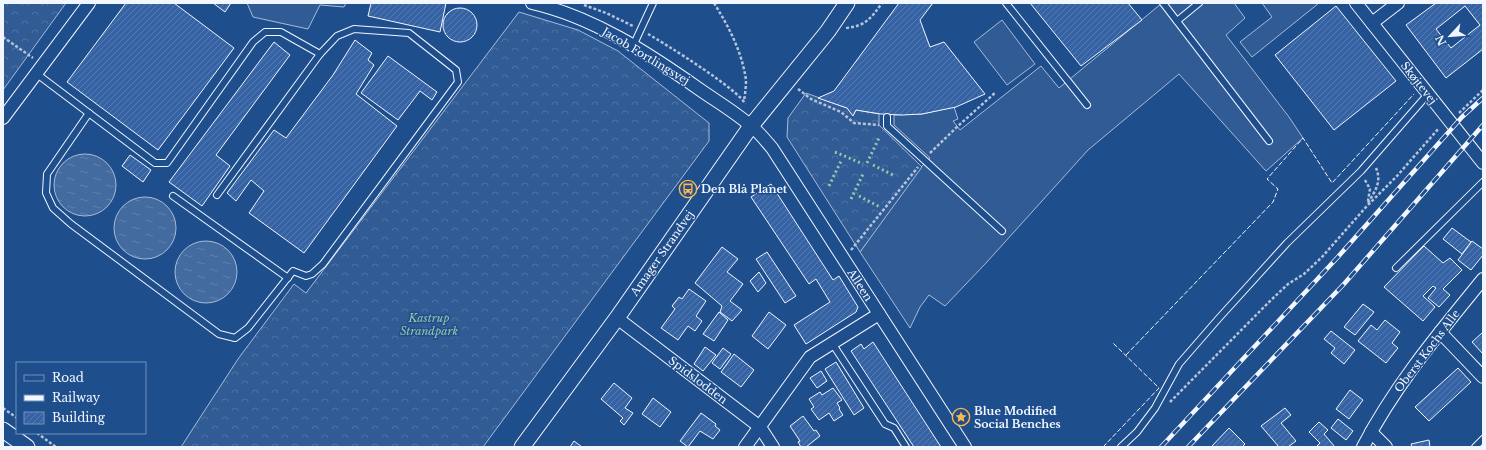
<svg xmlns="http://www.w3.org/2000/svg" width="1486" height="450" font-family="'Libre Baskerville',serif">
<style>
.built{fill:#305b95;stroke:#a8bbd7}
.forest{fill:url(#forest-crowns);stroke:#a8bbd7}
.water{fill:url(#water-ripples);stroke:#a8bbd7}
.building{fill:url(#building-hatch);stroke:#f2f6ff;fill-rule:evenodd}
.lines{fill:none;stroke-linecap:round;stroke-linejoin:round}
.service-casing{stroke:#f2f6ff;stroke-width:8}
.minor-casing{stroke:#f2f6ff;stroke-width:14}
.tertiary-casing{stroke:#f2f6ff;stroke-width:17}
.path{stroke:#b3c4dc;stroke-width:2.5;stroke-dasharray:3 2;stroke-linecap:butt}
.service{stroke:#1f4e8c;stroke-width:6}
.minor{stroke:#1f4e8c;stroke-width:12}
.tertiary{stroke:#1f4e8c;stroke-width:15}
.rail-casing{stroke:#f2f6ff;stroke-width:4.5}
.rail{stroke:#1f4e8c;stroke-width:3;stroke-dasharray:9;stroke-linecap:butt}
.hedge{stroke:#97c8a6;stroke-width:3;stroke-dasharray:2 3;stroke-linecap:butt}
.fence{stroke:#f2f6ff;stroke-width:1;stroke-dasharray:5 2;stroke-linecap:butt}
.labels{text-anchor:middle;stroke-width:3;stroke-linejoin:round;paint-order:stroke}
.street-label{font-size:11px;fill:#f2f6ff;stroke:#1f4e8c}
.poi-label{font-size:11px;font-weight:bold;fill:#f2f6ff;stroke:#1f4e8c;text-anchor:start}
.park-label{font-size:11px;font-style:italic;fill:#97c8a6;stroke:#1f4e8c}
</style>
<defs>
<pattern id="forest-crowns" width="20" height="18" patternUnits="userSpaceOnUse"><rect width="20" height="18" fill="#305b95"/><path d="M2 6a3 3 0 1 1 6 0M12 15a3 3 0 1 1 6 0" fill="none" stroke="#4e73a5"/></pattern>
<pattern id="water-ripples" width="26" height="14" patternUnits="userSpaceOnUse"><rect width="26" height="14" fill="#446ba0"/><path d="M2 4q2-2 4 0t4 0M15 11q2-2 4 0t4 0" fill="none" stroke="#5f81ae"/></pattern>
<pattern id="building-hatch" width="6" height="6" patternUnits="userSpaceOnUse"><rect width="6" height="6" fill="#3563a3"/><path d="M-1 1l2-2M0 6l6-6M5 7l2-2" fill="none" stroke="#537ab1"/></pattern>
</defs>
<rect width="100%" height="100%" fill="#1f4e8c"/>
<g class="built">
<polygon points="247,3 346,3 344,7 320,5 308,29 253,17"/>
<polygon points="1162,3 1234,3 1245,18 1226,35 1289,117 1303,138 1266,171 1179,74 1088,150 986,263 945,306 929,295 920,307 910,328 860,252 919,169 930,158 894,125 894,115 922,114 954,107 958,119 953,121 960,130 1041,66 1059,88"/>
<polygon points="1262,3 1319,3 1252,57 1240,42 1272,17"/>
<polygon points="1002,20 1035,64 1007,85 974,42"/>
</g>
<g class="forest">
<polygon points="4,3 66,3 3,90 3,5"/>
<polygon points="519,12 578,30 618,51 709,123 709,141 483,447 181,447 238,359 294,284 306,293"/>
<polygon points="806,93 847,108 853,115 856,110 879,114 879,125 922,167 860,252 787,137 788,118"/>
</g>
<g class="water">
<circle cx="85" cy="185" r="31"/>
<circle cx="145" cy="228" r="31"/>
<circle cx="206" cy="272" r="31"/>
</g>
<g class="building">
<polygon points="126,3 174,3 234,48 158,150 67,82"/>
<polygon points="213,3 231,3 225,12"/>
<polygon points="371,3 446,3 440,32 368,16"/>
<polygon points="899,3 933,3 920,20 930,47 944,42 985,94 956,107 922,114 902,115 881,114 856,110 853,116 847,108 818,98 834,91"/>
<polygon points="1030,3 1128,3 1142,20 1081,66"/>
<path d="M1436,3H1483V49L1446,78L1406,25ZM1465,6L1480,25L1451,48L1436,29Z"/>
<polygon points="1336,6 1396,81 1334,130 1275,55"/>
<circle cx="460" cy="25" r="17"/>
<polygon points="355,40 372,53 368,60 374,65 356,94 397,126 304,253 249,213 264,191 251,180 236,201 227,193 274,130 286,138 333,75"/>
<polygon points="274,42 290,55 216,155 230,166 202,206 169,182"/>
<polygon points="388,56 437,92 432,100 420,91 398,120 361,93"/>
<polygon points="130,155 151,170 143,182 122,166"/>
<polygon points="771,184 833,280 839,276 858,307 856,312 806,344 794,325 830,302 816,279 809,284 751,197"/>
<polygon points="1452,228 1471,242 1462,254 1443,239"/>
<polygon points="1472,241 1483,249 1483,255 1471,270 1458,260"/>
<polygon points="1424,246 1443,263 1450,258 1462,270 1443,289 1450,295 1439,307 1428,298 1436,288 1433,286 1423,296 1435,307 1423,321 1384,287"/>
<polygon points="722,247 738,259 727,272 743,284 730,301 742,310 732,321 720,312 722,306 695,283"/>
<polygon points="767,252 796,296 785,303 756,259"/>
<polygon points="759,272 766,283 758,292 750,281"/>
<polygon points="689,289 706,301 696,316 702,321 695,331 688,326 678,340 661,328 675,309 672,306 679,297 682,299"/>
<polygon points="1363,304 1374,312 1355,335 1344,327"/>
<polygon points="719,312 728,320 714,341 703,334"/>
<polygon points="769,312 786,325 768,349 752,336"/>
<polygon points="1385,320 1400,332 1392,343 1398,348 1386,363 1358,341 1371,325 1377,330"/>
<polygon points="1331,331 1355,350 1344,364 1331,353 1335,348 1324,339"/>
<polygon points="1483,332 1483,354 1472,342"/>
<polygon points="873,342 941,447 914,447 851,351 861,344 864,349"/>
<polygon points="705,347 716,355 703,371 694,364"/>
<polygon points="723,348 731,354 720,369 712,363"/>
<polygon points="734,354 754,370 741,387 721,372"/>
<polygon points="836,362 864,408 854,415 825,369"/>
<polygon points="1458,368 1471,382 1429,421 1415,407"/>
<polygon points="821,371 827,381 817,388 810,378"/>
<polygon points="614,383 632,398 625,408 633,413 624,425 620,421 623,418 601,399"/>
<polygon points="833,388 842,400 837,403 840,408 839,409 843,415 834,421 829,413 819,420 811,409 814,407 809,399 820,392 822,395"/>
<polygon points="1350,390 1363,400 1349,419 1336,409"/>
<polygon points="653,398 671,412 660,427 642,414"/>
<polygon points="1285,408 1291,415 1281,423 1296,441 1288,447 1279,447 1261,426"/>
<polygon points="701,413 716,424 715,426 720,430 713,439 700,431 688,447 680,441"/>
<polygon points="803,416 814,431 816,430 820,436 806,447 801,447 798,442 800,441 790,426"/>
<polygon points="1338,419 1353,431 1346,440 1331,428"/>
<polygon points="1319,422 1328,430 1324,434 1335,447 1316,447 1320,443 1309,432"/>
<polygon points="1229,428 1245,444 1242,447 1211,447"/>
<polygon points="1429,440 1430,447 1412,447 1411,444"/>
<polygon points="574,441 582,447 570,447"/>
</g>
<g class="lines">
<defs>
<g id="service">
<polyline points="1006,3 1087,105"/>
<polyline points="1163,3 1269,141"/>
<polyline points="1177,21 1199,3"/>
<polyline points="633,46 653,3"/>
<polyline points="37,74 155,163 167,163 253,42 265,32 281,32 320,54 217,195"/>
<polyline points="89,113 47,174 46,193 53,208 71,224 219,334 235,338 248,328 293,271 306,276 312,274 323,264 458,82 456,70 409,33 354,29 337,36 320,54"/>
<polyline points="887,117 887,126 1002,231"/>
<polyline points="173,196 288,278"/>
<polyline points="1396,268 1483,182"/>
<polyline points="832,343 885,424 894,428 906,447"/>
<polyline points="1121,447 1137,432 1155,408 1179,364 1219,318 1287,243 1361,171 1428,94"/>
<polyline points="1475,447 1483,439"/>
</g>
<g id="minor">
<path d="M532,3C593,17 648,53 699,89C716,101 735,112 751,126C759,132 765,140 772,148L965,447"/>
<polyline points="1356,3 1483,163"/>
<polyline points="1372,23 1398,3"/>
<polyline points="3,118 89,3"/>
<polyline points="617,318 760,427 773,447"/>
<polyline points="1440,332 1483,377"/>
<polyline points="1371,432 1386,447"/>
<polyline points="745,447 810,357 879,314"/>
<path d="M1363,447C1395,385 1440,332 1483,279"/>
</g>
<g id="tertiary">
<polyline points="3,430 27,447"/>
<polyline points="522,447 617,318 751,126 828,31 847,3"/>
</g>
</defs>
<use href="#service" class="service-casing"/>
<use href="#minor" class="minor-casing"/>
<use href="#tertiary" class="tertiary-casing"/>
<g class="path">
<path d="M714,3C729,27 742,52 746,80C746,87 745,95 744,101"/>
<polyline points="584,5 606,13 633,26"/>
<path d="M846,28C866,26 871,18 882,3"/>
<path d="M648,34C664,43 741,91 745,104"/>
<polyline points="3,37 33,58"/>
<polyline points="798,89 811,99 841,112 854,123 879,125"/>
<polyline points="1459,113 1483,90"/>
<polyline points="930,153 958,126 996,92"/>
<polyline points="1365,180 1370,189 1368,201"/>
<path d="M1368,203C1375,191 1382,182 1376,168"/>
<polyline points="851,250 918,167"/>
<polyline points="1170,402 1270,301 1288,284 1304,274 1322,257 1366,207 1397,176 1439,128"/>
<polyline points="3,408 17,418"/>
<polyline points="37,433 56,447"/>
</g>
<use href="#service" class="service"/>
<use href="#minor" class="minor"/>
<use href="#tertiary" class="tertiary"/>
<defs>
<g id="rail">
<polyline points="1161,447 1337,258 1462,117 1483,98"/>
<polyline points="1188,447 1344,284 1483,125"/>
</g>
</defs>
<use href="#rail" class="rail-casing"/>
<use href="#rail" class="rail"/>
<g class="hedge">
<polyline points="835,152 863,164"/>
<polyline points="867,163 879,138"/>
<polyline points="873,165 895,176"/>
<polyline points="829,186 842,159"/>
<polyline points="859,196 880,207"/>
<polyline points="851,199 864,172"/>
</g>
<g class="fence">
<polyline points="1126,355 1273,202 1278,189 1267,179 1303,138 1332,183 1414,94"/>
<polyline points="1103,447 1159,388 1113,343"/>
</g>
</g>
<defs>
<symbol id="bus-ring" viewBox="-11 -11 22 22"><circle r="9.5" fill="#1f4e8c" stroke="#ffb74d" stroke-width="1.5"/><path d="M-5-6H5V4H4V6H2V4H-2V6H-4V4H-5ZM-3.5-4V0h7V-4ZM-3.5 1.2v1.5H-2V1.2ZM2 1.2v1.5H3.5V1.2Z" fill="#ffb74d"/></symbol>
<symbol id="sight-ring" viewBox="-11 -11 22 22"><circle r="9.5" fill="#1f4e8c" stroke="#ffb74d" stroke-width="1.5"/><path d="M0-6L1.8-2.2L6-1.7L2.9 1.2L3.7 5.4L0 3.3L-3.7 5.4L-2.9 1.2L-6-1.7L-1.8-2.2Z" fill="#ffb74d"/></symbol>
</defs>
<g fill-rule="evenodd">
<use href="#bus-ring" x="678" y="179" width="20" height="20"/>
<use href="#sight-ring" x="951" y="407" width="20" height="20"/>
</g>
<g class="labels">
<g class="street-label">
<text transform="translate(646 56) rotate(31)" y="4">Jacob Fortlingsvej</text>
<text transform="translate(1419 83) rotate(52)" y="4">Skøjtevej</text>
<text transform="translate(662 253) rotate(-55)" y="4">Amager Strandvej</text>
<text transform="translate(860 285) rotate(57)" y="4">Alleen</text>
<text transform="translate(1427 351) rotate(-53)" y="4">Oberst Kochs Alle</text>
<text transform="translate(698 380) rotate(37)" y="4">Spidslodden</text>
</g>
<g class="poi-label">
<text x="701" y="193">Den Blå Planet</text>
<text x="974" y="415">Blue Modified<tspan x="974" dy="13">Social Benches</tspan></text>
</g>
<g class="park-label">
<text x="429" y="322">Kastrup<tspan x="429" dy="13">Strandpark</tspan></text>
</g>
</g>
<rect width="1486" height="450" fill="none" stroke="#f2f6ff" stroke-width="8"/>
<rect x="16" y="362" width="130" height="72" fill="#1f4e8c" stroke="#7391ba"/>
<rect x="24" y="375" width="20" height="6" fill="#1f4e8c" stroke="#7391ba"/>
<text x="52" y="382" font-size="12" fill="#f2f6ff">Road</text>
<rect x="24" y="395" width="20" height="6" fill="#f2f6ff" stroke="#7391ba"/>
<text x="52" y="402" font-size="12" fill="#f2f6ff">Railway</text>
<rect x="24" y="412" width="20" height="12" fill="url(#building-hatch)" stroke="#7391ba"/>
<text x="52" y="422" font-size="12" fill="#f2f6ff">Building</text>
<g transform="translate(1450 36) rotate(244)" stroke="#1f4e8c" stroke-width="3" paint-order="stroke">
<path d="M0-3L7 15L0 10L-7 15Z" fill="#f2f6ff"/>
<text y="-6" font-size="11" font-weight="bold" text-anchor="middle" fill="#f2f6ff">N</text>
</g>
</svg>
